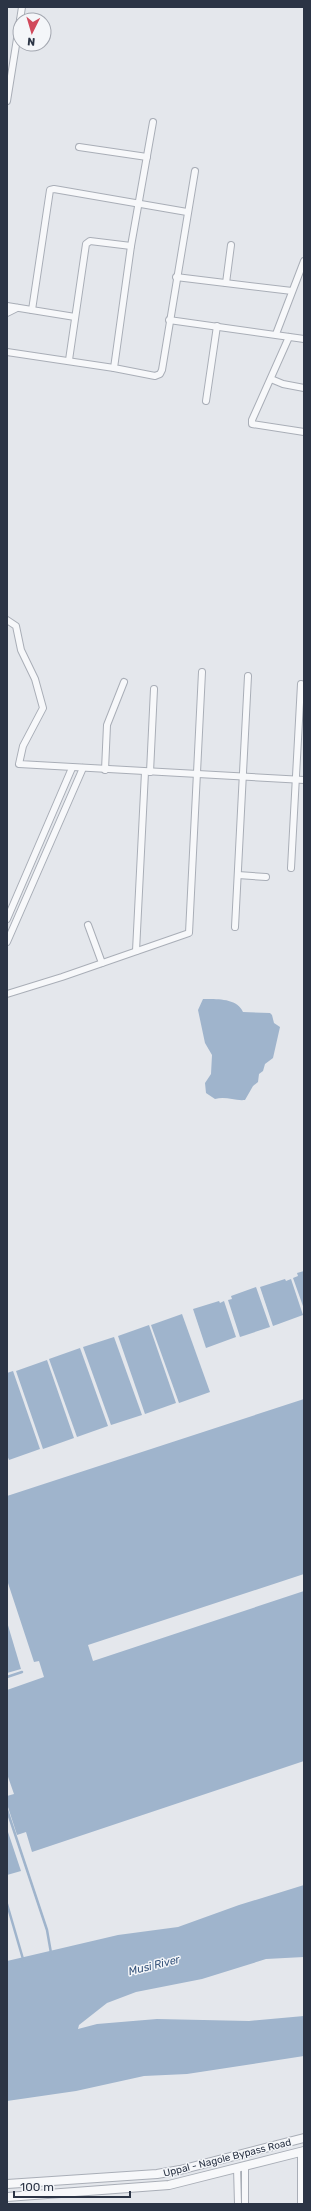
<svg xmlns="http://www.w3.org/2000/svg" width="311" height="2211" font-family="Rubik,sans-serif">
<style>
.water{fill:#9fb4cc}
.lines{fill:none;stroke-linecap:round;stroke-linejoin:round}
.stream{stroke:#9fb4cc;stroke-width:2.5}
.minor-casing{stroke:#a9aeb7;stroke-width:8}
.tertiary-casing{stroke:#a9aeb7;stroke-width:10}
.minor{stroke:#f7f8fa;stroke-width:6}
.tertiary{stroke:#f7f8fa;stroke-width:8}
.labels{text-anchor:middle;stroke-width:3;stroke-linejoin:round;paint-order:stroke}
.street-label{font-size:10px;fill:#2b3445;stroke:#f4f6f9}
.water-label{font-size:11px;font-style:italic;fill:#34527a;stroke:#f4f6f9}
</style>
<rect width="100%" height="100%" fill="#e4e7ec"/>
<g class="water">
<path d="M203,999C217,999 237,998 243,1012L270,1013L272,1015L274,1023L280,1027L273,1058L265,1064L263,1071L259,1074L258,1082L253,1086L245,1100C234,1101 226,1096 215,1099L206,1093L205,1083L211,1074L212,1055L205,1043L198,1010Z"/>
<polygon points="304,1271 304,1309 293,1278 298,1276 297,1273"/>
<polygon points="285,1279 286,1281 291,1279 303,1315 273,1326 260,1287"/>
<polygon points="256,1287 270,1327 240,1337 228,1300 232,1299 231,1296"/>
<polygon points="219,1301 220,1303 224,1301 236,1337 206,1348 193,1309"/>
<polygon points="182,1314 210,1392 179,1403 151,1325"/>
<polygon points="149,1325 176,1403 145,1414 118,1336"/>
<polygon points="114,1337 142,1415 111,1425 83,1347"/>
<polygon points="80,1348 108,1426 77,1437 49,1359"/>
<polygon points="47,1360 74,1438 43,1449 16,1371"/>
<polygon points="13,1371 40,1449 9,1460 7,1455 7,1373"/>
<polygon points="304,1399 304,1574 88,1645 93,1661 304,1591 304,1761 32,1852 26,1832 17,1835 7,1804 7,1796 14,1794 7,1774 7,1690 44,1677 39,1661 34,1662 7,1580 7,1496"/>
<polygon points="7,1622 21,1669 7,1673"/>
<polygon points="7,1829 21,1871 7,1875"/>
<polygon points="304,1885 304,1957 266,1959 202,1979 136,1992 107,2003 79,2025 78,2029 97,2024 157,2019 249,2021 304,2016 304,2056 187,2074 144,2076 76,2091 7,2101 7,1961 118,1935 178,1927 239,1905"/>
</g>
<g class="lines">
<g class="stream">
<polyline points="7,1677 22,1672"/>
<polyline points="7,1810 47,1930 51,1953"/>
<polyline points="7,1904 23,1959"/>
</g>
<defs>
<g id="minor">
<polyline points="20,20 22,7"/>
<polyline points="7,101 20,20"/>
<polyline points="153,122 131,246 114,368 155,376 160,374 162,370 195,171"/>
<polyline points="79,147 147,157"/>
<polyline points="176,277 292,291"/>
<polyline points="226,283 231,245"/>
<polyline points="7,306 75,317"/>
<polyline points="32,310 50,190 54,189 187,212"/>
<polyline points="7,313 17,308"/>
<polyline points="169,320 304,339"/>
<polyline points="276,334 304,261"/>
<polyline points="289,337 252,420 252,424 304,432"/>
<polyline points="7,352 114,368"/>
<polyline points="69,360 86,244 90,241 131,246"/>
<polyline points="271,379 283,384 304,388"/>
<polyline points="206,401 217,326"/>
<polyline points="7,620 16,626 21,650 35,679 43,708 23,746 19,764 304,780"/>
<polyline points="105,770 107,725 124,682"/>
<polyline points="150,772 154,689"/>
<polyline points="291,868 301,684"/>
<polyline points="238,875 266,877"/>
<polyline points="7,919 72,768"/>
<polyline points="88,925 102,963"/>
<polyline points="235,927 248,676"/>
<polyline points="7,942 83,768"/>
<polyline points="136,951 145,772"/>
<polyline points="7,994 62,977 189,933 202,672"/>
<polyline points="301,2152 301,2204"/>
<polyline points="245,2166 245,2204"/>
<polyline points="237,2168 238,2204"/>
</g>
<g id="tertiary">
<polyline points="7,2184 157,2174 180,2170 304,2138"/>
<polyline points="7,2197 169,2185 304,2151"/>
</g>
</defs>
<use href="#minor" class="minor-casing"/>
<use href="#tertiary" class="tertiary-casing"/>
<use href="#minor" class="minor"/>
<use href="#tertiary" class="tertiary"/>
</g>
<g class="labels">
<g class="street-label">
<text transform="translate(227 2157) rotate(-14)" y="4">Uppal - Nagole Bypass Road</text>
</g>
<g class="water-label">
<text transform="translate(154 1965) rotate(-14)" y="4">Musi River</text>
</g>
</g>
<rect width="311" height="2211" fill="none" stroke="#2b3445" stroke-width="16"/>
<g transform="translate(32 32) rotate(185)"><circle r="19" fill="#f4f6f9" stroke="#a4a8b1"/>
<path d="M0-3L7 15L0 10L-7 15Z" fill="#d1495b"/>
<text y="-6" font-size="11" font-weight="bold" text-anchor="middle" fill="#2b3445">N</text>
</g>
<path d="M14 2191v6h116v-6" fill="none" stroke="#2b3445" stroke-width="2"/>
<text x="20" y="2191" font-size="12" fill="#2b3445" stroke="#f4f6f9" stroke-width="3" paint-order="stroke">100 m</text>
</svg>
